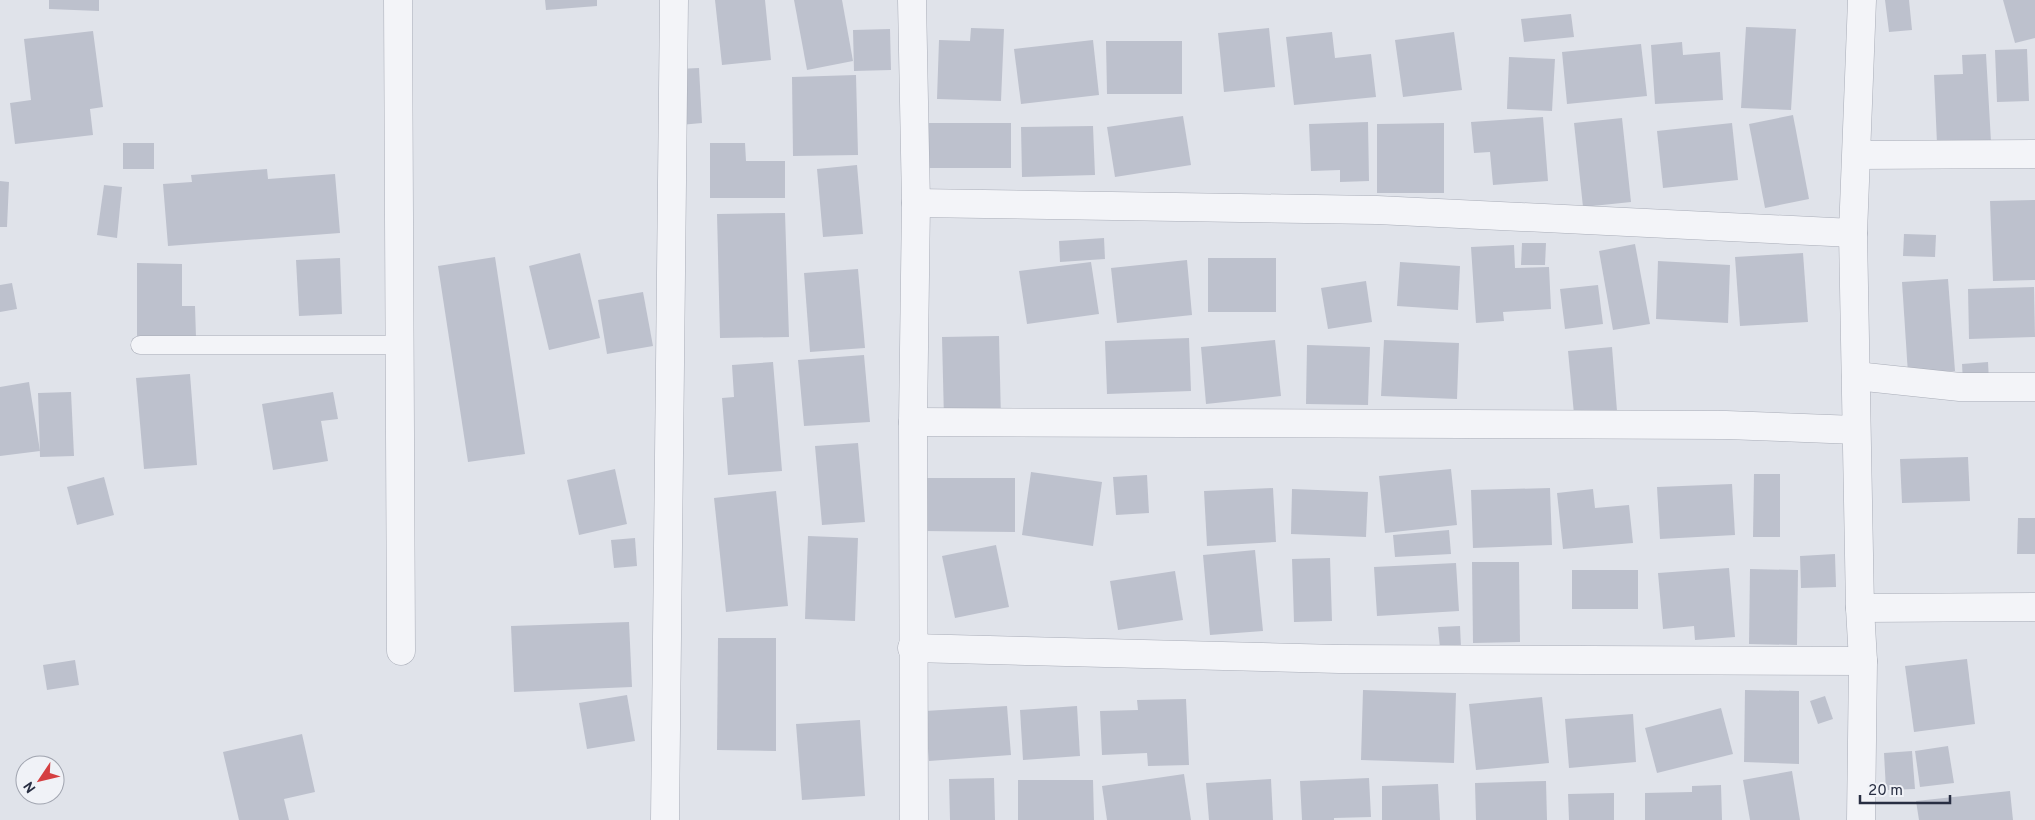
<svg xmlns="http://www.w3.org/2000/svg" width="2035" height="820" font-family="Overpass,sans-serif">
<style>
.building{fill:#bdc1cd}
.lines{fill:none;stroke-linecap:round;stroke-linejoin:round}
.lane-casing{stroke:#a9adb8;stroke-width:19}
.street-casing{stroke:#a9adb8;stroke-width:29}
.lane{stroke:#f3f4f8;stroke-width:18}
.street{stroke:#f3f4f8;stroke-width:28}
</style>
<rect width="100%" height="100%" fill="#e0e3ea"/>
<g class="building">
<polygon points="49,0 99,0 99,11 49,9"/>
<polygon points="545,0 597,0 597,6 546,10"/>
<polygon points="715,0 765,0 771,60 722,65"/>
<polygon points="794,0 842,0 853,61 807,70"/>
<polygon points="1885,0 1909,0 1912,30 1889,32"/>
<polygon points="2003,0 2035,0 2035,38 2015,43"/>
<polygon points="1571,14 1574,37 1524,42 1521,19"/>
<polygon points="1746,27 1796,29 1791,110 1741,108"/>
<polygon points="971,28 1004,29 1001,101 937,99 939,40 970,41"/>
<polygon points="1269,28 1275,87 1224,92 1218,33"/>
<polygon points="890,29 891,70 854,71 853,30"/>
<polygon points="93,31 103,107 90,109 93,135 15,144 10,103 31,100 24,39"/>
<polygon points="1332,32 1335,58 1371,54 1376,97 1294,105 1286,37"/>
<polygon points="1454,32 1462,90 1403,97 1395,40"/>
<polygon points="1093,40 1099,95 1021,104 1014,49"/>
<polygon points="1106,41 1182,41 1182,94 1107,94"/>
<polygon points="1682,42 1683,55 1720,52 1723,100 1655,104 1651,45"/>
<polygon points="1641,44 1647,96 1567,104 1562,52"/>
<polygon points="2027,49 2029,101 1997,102 1995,50"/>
<polygon points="1986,54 1991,142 1937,144 1934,75 1963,74 1962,55"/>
<polygon points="1509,57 1555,59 1552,111 1507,109"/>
<polygon points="699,68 702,123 680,125 677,69"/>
<polygon points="856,75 858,155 793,156 792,77"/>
<polygon points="1793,115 1809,199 1765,208 1749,124"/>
<polygon points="1183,116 1191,165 1115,177 1107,127"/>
<polygon points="1543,117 1548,181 1493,185 1490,152 1474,153 1471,122"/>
<polygon points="1622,118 1631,202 1583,207 1574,123"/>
<polygon points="1368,122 1369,181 1340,182 1340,170 1311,171 1309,124"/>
<rect x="925" y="123" width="86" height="45"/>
<polygon points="1444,123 1444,193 1377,193 1377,124"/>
<polygon points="1732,123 1738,180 1663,188 1657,131"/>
<polygon points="1093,126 1095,175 1022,177 1021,127"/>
<rect x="123" y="143" width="31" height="26"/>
<polygon points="710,143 745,143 746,161 785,161 785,198 710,198"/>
<polygon points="857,165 863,234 823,237 817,169"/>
<polygon points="267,169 268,179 335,174 340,233 168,246 163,184 192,182 191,175"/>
<polygon points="0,181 9,182 7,227 0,227"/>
<polygon points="104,185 122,187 117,238 97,235"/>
<polygon points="2035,200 2035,280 1993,281 1990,201"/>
<polygon points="785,213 789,337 720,338 717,214"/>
<polygon points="1904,234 1936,235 1935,257 1903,256"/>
<polygon points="1104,238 1105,259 1060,262 1059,241"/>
<polygon points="1522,243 1546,243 1545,265 1521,265"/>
<polygon points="1635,244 1650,324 1613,330 1599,251"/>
<polygon points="1514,245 1515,268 1549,267 1551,309 1503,312 1504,321 1476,323 1471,247"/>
<polygon points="580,253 600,338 549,350 529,266"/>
<polygon points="1803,253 1808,322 1740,326 1735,257"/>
<polygon points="495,257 525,454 468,462 438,266"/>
<polygon points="340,258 342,314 299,316 296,260"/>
<rect x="1208" y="258" width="68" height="54"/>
<polygon points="1187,260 1192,315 1117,323 1111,268"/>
<polygon points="1658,261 1730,265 1728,323 1656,319"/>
<polygon points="1091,262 1099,314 1027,324 1019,271"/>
<polygon points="1400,262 1460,266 1458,310 1397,306"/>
<polygon points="137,263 182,264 182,306 195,306 196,338 137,337"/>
<polygon points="858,269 865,348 810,352 804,273"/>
<polygon points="1948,279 1955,371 1908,374 1902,282"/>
<polygon points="1366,281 1372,322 1328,329 1321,288"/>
<polygon points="12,283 17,309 0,312 0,285"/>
<polygon points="1598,285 1603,324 1565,329 1560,289"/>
<polygon points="2034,287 2035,337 1969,339 1968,289"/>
<polygon points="643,292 653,346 607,354 598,300"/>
<polygon points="999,336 1001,420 944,420 942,337"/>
<polygon points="1189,338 1191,391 1107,394 1105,341"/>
<polygon points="1275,340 1281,396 1206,404 1201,347"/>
<polygon points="1384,340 1459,343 1457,399 1381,396"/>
<polygon points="1307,345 1370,347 1368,405 1306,404"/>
<polygon points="1612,347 1617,411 1574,414 1568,351"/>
<polygon points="864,355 870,422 804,426 798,360"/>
<polygon points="773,362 782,471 728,475 722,398 734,397 732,365"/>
<polygon points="1988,362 1989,381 1963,382 1962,364"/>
<polygon points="190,374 197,465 144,469 136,378"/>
<polygon points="29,382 40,451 0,456 0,387"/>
<polygon points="71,392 74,456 40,457 38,393"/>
<polygon points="333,392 338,419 321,421 328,461 273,470 262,404"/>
<polygon points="858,443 865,522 822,525 815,446"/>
<polygon points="1968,457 1970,501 1902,503 1900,459"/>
<polygon points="615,469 627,524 579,535 567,480"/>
<polygon points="1451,469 1457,525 1385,533 1379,476"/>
<polygon points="1031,472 1102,482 1093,546 1022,535"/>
<polygon points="1754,474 1780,474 1780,537 1753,537"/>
<polygon points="1147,475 1149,513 1116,515 1113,477"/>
<polygon points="104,477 114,515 77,525 67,487"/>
<polygon points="922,478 1015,478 1015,532 923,531"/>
<polygon points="1732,484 1735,535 1660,539 1657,487"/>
<polygon points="1273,488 1276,542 1207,546 1204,491"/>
<polygon points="1550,488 1552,545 1473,548 1471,490"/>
<polygon points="1292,489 1368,492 1366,537 1291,534"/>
<polygon points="1593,489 1595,508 1629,505 1633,543 1563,549 1557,493"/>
<polygon points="776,491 788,606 726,612 714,498"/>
<polygon points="2018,518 2035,518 2035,554 2017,554"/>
<polygon points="1449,530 1451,554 1395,557 1393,535"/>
<polygon points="808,536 858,538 855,621 805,619"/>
<polygon points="635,538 637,566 614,568 611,540"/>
<polygon points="996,545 1009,607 955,618 942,556"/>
<polygon points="1255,550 1263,631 1210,635 1203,555"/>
<polygon points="1835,554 1836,587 1801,588 1800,556"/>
<polygon points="1330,558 1332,621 1294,622 1292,559"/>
<polygon points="1472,562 1519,562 1520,642 1473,643"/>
<polygon points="1456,563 1459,611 1377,616 1374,567"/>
<polygon points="1729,568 1735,637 1695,640 1694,626 1663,629 1658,573"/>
<polygon points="1750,569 1798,570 1797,645 1749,644"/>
<rect x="1572" y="570" width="66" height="39"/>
<polygon points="1175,571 1183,620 1118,630 1110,581"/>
<polygon points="629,622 632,687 514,692 511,626"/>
<polygon points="1460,626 1461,647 1440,648 1438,627"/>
<polygon points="718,638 776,638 776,751 717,750"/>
<polygon points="1967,659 1975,724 1914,732 1905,666"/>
<polygon points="75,660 79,685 47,690 43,665"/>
<polygon points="1363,690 1456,693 1454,763 1361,760"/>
<polygon points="1745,690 1799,691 1799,764 1744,762"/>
<polygon points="627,695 635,741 587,749 579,703"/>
<polygon points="1825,696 1833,719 1818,724 1810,701"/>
<polygon points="1542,697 1549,763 1476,770 1469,704"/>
<polygon points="1186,699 1189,765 1148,766 1147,753 1102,755 1100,711 1138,710 1137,700"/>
<polygon points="1007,706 1011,755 929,761 925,711"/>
<polygon points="1077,706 1080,756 1023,760 1020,710"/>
<polygon points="1721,708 1733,754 1657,773 1645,728"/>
<polygon points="1633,714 1636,762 1569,768 1565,719"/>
<polygon points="860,720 865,796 802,800 796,724"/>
<polygon points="302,734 315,792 284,799 289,820 239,820 223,752"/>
<polygon points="1948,746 1954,783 1920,787 1915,751"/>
<polygon points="1912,751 1915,789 1886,790 1884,753"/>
<polygon points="1792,771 1800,820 1750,820 1743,780"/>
<polygon points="1184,774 1191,820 1107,820 1102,786"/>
<polygon points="994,778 995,820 950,820 949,779"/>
<polygon points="1369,778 1371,817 1334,818 1334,820 1302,820 1300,781"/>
<polygon points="1271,779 1273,820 1209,820 1206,783"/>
<polygon points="1018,780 1093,780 1094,820 1018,820"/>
<polygon points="1546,781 1547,820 1476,820 1475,783"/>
<polygon points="1438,784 1440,820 1382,820 1382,786"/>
<polygon points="1721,785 1722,820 1645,820 1645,793 1692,792 1692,786"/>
<polygon points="2010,791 2013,820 1919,820 1916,801"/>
<polygon points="1614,793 1614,820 1569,820 1568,794"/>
</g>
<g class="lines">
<defs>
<polyline id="lane" points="140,345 400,345"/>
<g id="street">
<polyline points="398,0 401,651"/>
<polyline points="912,0 916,203 913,422 914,820"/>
<polyline points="1857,155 2035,154"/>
<polyline points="916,203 1377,210 1853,233"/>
<polyline points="1856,376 1960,387 2035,387"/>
<polyline points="913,422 1726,425 1856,430"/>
<polyline points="1860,608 2035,607"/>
<polyline points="912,648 1339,659 1863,661"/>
<polyline points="665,820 674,0"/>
<polyline points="1861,820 1863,661 1860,608 1853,233 1862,0"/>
</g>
</defs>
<use href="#lane" class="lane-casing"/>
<use href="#street" class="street-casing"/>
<use href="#lane" class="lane"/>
<use href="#street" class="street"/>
</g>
<g transform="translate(40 780) rotate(235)"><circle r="24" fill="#f0f2f7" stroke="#a0a4af"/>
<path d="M0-4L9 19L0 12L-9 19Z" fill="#d53f41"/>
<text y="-8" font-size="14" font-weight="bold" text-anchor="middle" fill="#282e42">N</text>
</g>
<path d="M1860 795v8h90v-8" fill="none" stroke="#282e42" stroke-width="2.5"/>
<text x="1868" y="795" font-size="15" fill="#282e42" stroke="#f0f2f7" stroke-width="4" paint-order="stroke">20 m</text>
</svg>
